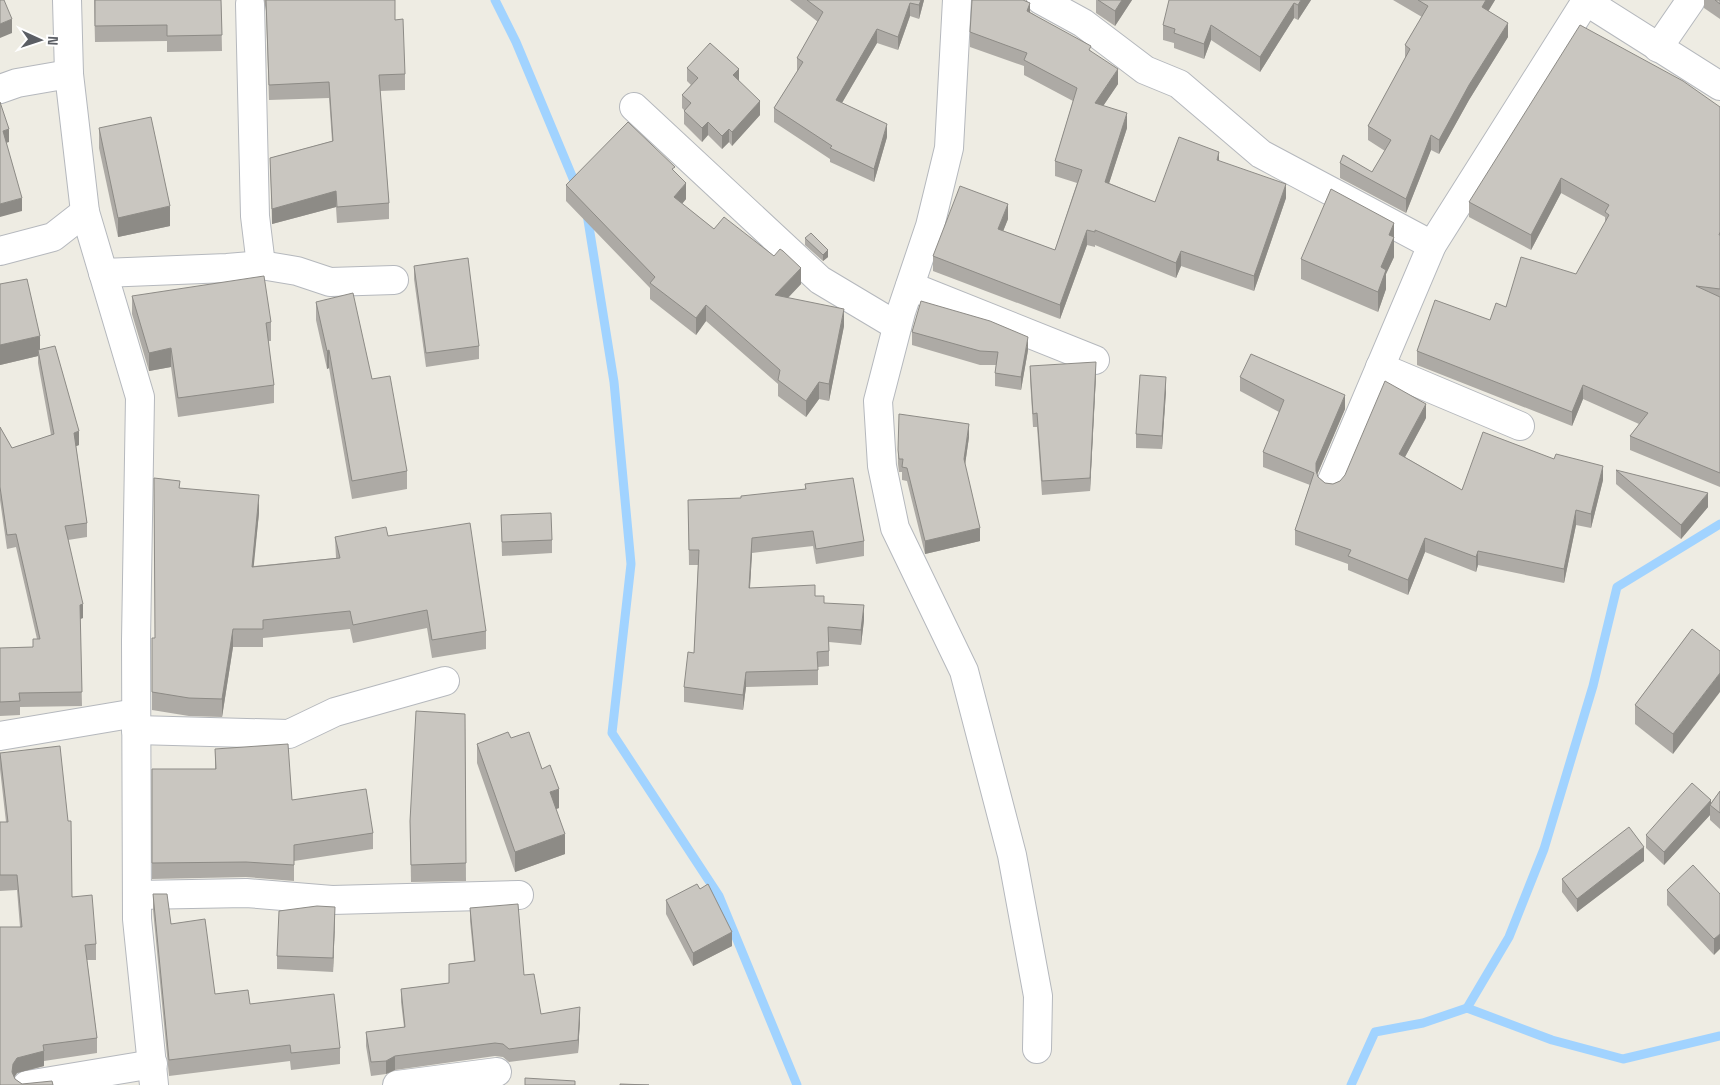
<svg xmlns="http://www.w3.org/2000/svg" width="1720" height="1085" font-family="'Space Grotesk',sans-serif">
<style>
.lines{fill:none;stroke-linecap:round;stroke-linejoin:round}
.stream{stroke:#a1d3ff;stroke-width:9}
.minor-casing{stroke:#b5b8bd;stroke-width:30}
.minor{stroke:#fff;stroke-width:28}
.wall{fill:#adaaa5}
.shaded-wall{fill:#8d8b86}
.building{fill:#c9c6c0;stroke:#8d8b86}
</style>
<rect width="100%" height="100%" fill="#eeece3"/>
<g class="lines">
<g class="stream">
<polyline points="495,0 516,42 577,188"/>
<polyline points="587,214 614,382 631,564 612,733 719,896 797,1085"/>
<polyline points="1467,1008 1509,937 1544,849 1593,686 1617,587 1720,524"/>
<polyline points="1351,1085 1375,1032 1423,1023 1467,1008 1552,1040 1623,1059 1720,1036"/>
</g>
<defs>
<g id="minor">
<polyline points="67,0 69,74 85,212 140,397 136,641 137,919 154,1085"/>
<polyline points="957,0 949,148 930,226 901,312 878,401 882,466 895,528 964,671 1012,855 1038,996 1037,1049"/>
<polyline points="1041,0 1083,23 1145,70 1179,84 1261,154 1432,245"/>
<polyline points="1584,0 1720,86"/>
<polyline points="250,4 255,216 261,265"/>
<polyline points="1658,48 1691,0"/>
<polyline points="0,89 17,83 69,74"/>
<polyline points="634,107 820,280 897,326"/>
<polyline points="0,251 53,237 85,212"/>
<polyline points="103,273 227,268 261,265 297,271 330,282 394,280"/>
<polyline points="910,286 1095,360"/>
<polyline points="1380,367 1520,426"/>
<polyline points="1331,483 1432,245 1586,1"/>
<polyline points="136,730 289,734 335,712 445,681"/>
<polyline points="0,736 136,713"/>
<polyline points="137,895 246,893 332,900 519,895"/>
<polyline points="27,1085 153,1064"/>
<polyline points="397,1085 497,1072"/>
</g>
</defs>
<use href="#minor" class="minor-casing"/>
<use href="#minor" class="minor"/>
</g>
<g class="wall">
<polygon points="94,0 221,0 222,51 167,52 167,41 95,42"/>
<polygon points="264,0 395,0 395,20 405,74 405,90 380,91 389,203 389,219 337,223 336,207 272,224 270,158 332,141 329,98 269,100 266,11"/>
<polygon points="790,0 924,0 919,19 910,16 898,50 877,43 842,103 887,137 874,182 830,162 830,159 774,122 774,108 797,72 797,58 818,22"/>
<polygon points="1027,0 1030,12 1091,51 1118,84 1103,106 1127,128 1109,183 1155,202 1219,161 1286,198 1254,291 1181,266 1176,278 1095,245 1095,247 1087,245 1060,319 933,271 933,256 1008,219 1003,231 1055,250 1077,183 1055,176 1055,161 1073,101 1024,75 1024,66 970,47 970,32"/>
<polygon points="1096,0 1132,0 1115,26 1096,13"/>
<polygon points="1311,0 1298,20 1294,18 1260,72 1211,40 1204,59 1174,48 1174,43 1163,40 1163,25"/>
<polygon points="1393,0 1495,0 1488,11 1508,37 1469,100 1439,154 1431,150 1406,213 1340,178 1340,163 1372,172 1385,151 1368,140 1368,126 1405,59 1405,45 1422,17"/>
<polygon points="1704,0 1720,0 1720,19 1704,8"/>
<polygon points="687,68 739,81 760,115 732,146 729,142 722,149 708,135 702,142 684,124 684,110 682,108 682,95 691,85 687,81"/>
<polygon points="1720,107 1720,487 1630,450 1630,436 1639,424 1583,399 1572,426 1417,365 1417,351 1490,320 1506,307 1576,274 1605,223 1605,217 1561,193 1531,250 1469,217 1469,202"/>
<polygon points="99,128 170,226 118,237 99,148"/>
<polygon points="675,172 686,199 682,204 714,229 801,284 788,298 844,326 829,401 819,399 806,417 778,396 778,384 706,321 696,335 650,299 650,288 566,201 566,185"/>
<polygon points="1394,223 1394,257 1386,274 1386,289 1378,312 1301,279 1301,259"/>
<polygon points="805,238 828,257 823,261 805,245"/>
<polygon points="414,266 479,346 479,359 426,367 414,279"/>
<polygon points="0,284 40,349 79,445 76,446 87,523 87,537 68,540 83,618 80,619 82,706 20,707 20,715 0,716 0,648 33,647 37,639 16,547 7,549 0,500 0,427 12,448 51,435 38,363 38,356 0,365"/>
<polygon points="132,296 271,322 271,341 268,341 274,385 274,403 178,417 171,367 149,371 132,314"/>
<polygon points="316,302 372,379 407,471 407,489 352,499 329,368 327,369 316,320"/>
<polygon points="912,332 1028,350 1021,390 995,386 995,373 996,365 980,365 912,345"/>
<polygon points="1030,366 1096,375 1090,491 1042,495 1037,427 1033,427 1030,379"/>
<polygon points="1240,377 1345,409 1317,475 1318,477 1325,483 1333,484 1340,481 1426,418 1405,457 1462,490 1603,480 1591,528 1576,525 1564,583 1478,565 1476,572 1425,552 1408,595 1348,570 1348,564 1295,545 1295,530 1310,485 1263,467 1263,452 1279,412 1240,391"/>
<polygon points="1166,391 1162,449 1136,448 1136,434"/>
<polygon points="969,437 965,464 980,541 925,554 907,481 902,480 902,472 899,472 898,464 898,450"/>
<polygon points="1616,470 1708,507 1681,539 1616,484"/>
<polygon points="805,484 864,541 864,556 816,564 813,546 752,553 750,588 815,596 824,603 864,620 861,645 829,642 829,666 818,667 818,685 746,687 743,710 684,702 684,687 694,653 698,565 689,565 688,500 741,498 805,489"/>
<polygon points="180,488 259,513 253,566 336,558 335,537 388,536 486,631 486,649 432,658 427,628 353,643 350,629 263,638 263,647 233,647 222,717 189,716 152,710 152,638 155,638"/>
<polygon points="501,515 552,540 552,553 502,556"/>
<polygon points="1692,629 1673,754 1635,724 1635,705"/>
<polygon points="465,714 466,881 411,882 410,821"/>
<polygon points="511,738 542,769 559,808 556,809 565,854 515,872 477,763 477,744"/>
<polygon points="215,749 292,800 373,833 373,849 294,861 294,881 246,877 152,879 152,769 215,769"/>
<polygon points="0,753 96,944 96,960 87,960 97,1038 97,1053 44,1061 44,1066 17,1073 14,1077 15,1079 22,1084 53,1085 0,1085 20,927 17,890 0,891 0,822 6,822 0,769"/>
<polygon points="1720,791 1720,829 1710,820 1710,815 1664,865 1646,848 1646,835 1711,803"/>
<polygon points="1644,861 1577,912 1562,892 1562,879"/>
<polygon points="1667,890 1720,894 1714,955 1667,905"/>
<polygon points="153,894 215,994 250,1004 340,1048 340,1064 291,1070 290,1061 169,1076 153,910"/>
<polygon points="666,900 732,946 693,966 666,914"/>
<polygon points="470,908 524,975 541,1014 580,1020 578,1053 509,1062 503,1057 495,1056 395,1070 386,1074 371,1076 366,1046 366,1032 404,1027 401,1002 401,989 449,983 449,964 474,961 470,921"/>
<polygon points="335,920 333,972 277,969 277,956"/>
</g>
<g class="shaded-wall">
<polygon points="921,0 924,0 919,19 919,5"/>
<polygon points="1122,0 1132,0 1115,26 1115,11"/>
<polygon points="1301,0 1311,0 1298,20 1298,5"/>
<polygon points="1486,0 1495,0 1482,22 1482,7"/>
<polygon points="910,3 910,16 898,50 898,37"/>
<polygon points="1030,3 1030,17 1027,11"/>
<polygon points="1294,3 1294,18 1260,72 1260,57"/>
<polygon points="12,19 12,33 0,38 0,24"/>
<polygon points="1508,23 1508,37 1469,100 1439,154 1439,140 1469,85"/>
<polygon points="1211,25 1211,40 1204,59 1204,44"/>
<polygon points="877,29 877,43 836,113 836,100"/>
<polygon points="739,69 739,82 733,75"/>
<polygon points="1118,69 1118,84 1095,118 1095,103"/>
<polygon points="760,101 760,115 732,146 732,132"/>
<polygon points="1127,113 1127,128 1105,196 1105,182"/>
<polygon points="708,122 708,135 702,142 702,128"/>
<polygon points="887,124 887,137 874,182 874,169"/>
<polygon points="9,129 9,142 3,144 3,131"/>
<polygon points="729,129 729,142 722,149 722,136"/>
<polygon points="1431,135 1431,150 1406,213 1406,199"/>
<polygon points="1219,152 1219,167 1217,160"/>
<polygon points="1561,178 1561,193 1531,250 1531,235"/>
<polygon points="686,183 686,199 674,213 674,197"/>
<polygon points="1286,184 1286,198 1254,291 1254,276"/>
<polygon points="336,191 336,207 272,224 272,209"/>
<polygon points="22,198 22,211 0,217 0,204"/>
<polygon points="1008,204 1008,219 998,244 998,229"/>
<polygon points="170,206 170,226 118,237 118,218"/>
<polygon points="1394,223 1394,257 1386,274 1386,289 1378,312 1378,292 1381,267 1389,235"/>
<polygon points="1087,230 1087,245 1060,319 1060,305"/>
<polygon points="828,250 828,257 823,261 823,255"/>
<polygon points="1181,251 1181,266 1176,278 1176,263"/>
<polygon points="801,268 801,284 775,311 775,295"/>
<polygon points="706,305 706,321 696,335 696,318"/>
<polygon points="844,309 844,326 829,401 829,384"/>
<polygon points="40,336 40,355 38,350 38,356 0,365 0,345"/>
<polygon points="1028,337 1028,350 1021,390 1021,377"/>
<polygon points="171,348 171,367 149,371 149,353"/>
<polygon points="329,350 329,368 327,369 327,351"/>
<polygon points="1096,362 1096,375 1090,491 1090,478"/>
<polygon points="1166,377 1166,391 1162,449 1162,436"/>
<polygon points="819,382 819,399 806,417 806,401"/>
<polygon points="1583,385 1583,399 1572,426 1572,412"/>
<polygon points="1345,395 1345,409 1316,477 1316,463"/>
<polygon points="1426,404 1426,418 1399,468 1399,454"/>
<polygon points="969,424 969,437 964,472 964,459"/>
<polygon points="79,431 79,445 74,447 74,433"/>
<polygon points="1603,466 1603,480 1591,528 1591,514"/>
<polygon points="1708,493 1708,507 1681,539 1681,525"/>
<polygon points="259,495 259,513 252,584 252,567"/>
<polygon points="1576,510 1576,525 1564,583 1564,569"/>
<polygon points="980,528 980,541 925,554 925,541"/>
<polygon points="752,538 752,553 749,603 749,588"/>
<polygon points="1425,538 1425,552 1408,595 1408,580"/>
<polygon points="1478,551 1478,565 1476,572 1476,557"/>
<polygon points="83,604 83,618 80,619 80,605"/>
<polygon points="864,605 864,620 861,645 861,630"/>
<polygon points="233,629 233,647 222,717 222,699"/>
<polygon points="746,672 746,687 743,710 743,695"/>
<polygon points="1720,673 1720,692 1673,754 1673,734"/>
<polygon points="559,789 559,808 550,811 550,792"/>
<polygon points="1711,800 1711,806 1710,805 1710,815 1664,865 1664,852"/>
<polygon points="565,834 565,854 515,872 515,852"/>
<polygon points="1644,847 1644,861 1577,912 1577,899"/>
<polygon points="335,907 335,920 333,972 333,958"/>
<polygon points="732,932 732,946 693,966 693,953"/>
<polygon points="1720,934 1720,949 1714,955 1714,939"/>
<polygon points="580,1007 580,1020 578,1053 578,1040"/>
<polygon points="44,1051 44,1066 17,1073 13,1079 12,1072 13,1064 17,1058"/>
<polygon points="395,1056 395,1070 386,1074 386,1061"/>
</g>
<g class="building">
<polygon points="0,0 4,0 12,19 0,24"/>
<polygon points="95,0 221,0 222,35 167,36 167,25 95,26"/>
<polygon points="266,0 395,0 395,20 403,19 405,74 379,75 389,203 337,207 336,191 272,209 270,158 333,141 329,82 269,85"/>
<polygon points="807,0 921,0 919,5 910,3 898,37 877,29 836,100 887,124 874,169 830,148 832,146 774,108 803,62 797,58 823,12"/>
<polygon points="972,0 1023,0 1030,3 1027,11 1091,46 1089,50 1118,69 1095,103 1127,113 1105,182 1155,202 1179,137 1219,152 1217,160 1286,184 1254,276 1181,251 1176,263 1095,230 1095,232 1087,230 1060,305 933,256 960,186 1008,204 998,229 1055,250 1082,170 1055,161 1077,88 1024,60 1027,53 970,32"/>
<polygon points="1098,0 1122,0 1115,11"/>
<polygon points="1169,0 1301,0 1298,5 1294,3 1260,57 1211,25 1204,44 1174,33 1175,29 1163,25"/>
<polygon points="1418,0 1486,0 1482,7 1508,23 1469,85 1439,140 1431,135 1406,199 1340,163 1343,155 1372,172 1391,140 1368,126 1410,49 1405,45 1428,6"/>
<polygon points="1715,0 1720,0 1720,4"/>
<polygon points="1580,25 1683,81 1720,107 1720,232 1719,235 1720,235 1720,289 1696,286 1720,297 1720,473 1630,436 1648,413 1583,385 1572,412 1417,351 1435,300 1490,320 1496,303 1506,307 1521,257 1576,274 1609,215 1605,212 1609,205 1561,178 1531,235 1469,202"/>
<polygon points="710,43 739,69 733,75 760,101 732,132 729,129 722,136 708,122 702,128 684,111 691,103 682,95 698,78 687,68"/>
<polygon points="0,102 9,129 3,131 22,198 0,204"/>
<polygon points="151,117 170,206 118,218 99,128"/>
<polygon points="628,122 675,167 672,169 686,183 674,197 714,229 724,217 774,256 780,249 783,251 801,268 775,295 844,309 829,384 819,382 806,401 778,380 780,370 706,305 696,318 650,283 655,277 566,185"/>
<polygon points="1331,189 1394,223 1389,235 1394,237 1381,267 1386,270 1378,292 1301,259"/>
<polygon points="811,233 828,250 823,255 805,238"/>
<polygon points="468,258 479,346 426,353 414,266"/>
<polygon points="264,276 271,322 266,323 274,385 178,398 171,348 149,353 132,296"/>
<polygon points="27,279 40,336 0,345 0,284"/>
<polygon points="353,293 372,379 390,376 407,471 352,481 329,350 327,351 316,302"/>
<polygon points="921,301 990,321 1028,337 1021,377 995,373 998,352 980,351 912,332"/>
<polygon points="55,346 79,431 74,433 87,523 65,526 83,604 80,605 82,692 19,693 20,701 0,702 0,648 33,647 33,639 40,639 16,534 7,535 0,487 0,427 12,448 54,434 38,350"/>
<polygon points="1251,354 1345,395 1316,463 1316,471 1318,477 1325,483 1333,484 1340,481 1345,475 1385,381 1426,404 1399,454 1462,490 1483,432 1554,459 1556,454 1603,466 1591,514 1576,510 1564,569 1478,551 1476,557 1425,538 1408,580 1348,556 1351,550 1295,530 1314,473 1263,452 1284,400 1240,377"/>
<polygon points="1096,362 1090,478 1042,481 1037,413 1033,414 1030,366"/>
<polygon points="1140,375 1166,377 1162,436 1136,434"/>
<polygon points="899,414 969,424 964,459 980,528 925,541 907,468 902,467 903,459 899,459 898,450"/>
<polygon points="1616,470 1708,493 1681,525"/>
<polygon points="154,478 180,481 179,488 259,495 252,567 340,558 335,537 386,527 388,536 470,523 486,631 432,640 427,610 353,625 350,611 263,620 263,629 233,629 222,699 189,698 152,692 152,638 155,638"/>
<polygon points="853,478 864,541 816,549 813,531 752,538 749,588 815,585 815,596 824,596 824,603 864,605 861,630 828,627 829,651 817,652 818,670 746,672 743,695 684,687 688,652 694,653 699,550 689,550 688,500 741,498 741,496 806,489 805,484"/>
<polygon points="551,513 552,540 502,542 501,515"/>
<polygon points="1692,629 1720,651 1720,673 1673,734 1635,705"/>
<polygon points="416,711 465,714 466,863 411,865 410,821"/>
<polygon points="508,732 511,738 529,732 542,769 550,765 559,789 550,792 565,834 515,852 477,744"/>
<polygon points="288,744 292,800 366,789 373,833 294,845 294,865 246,862 152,863 152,769 216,769 215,749"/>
<polygon points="60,746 68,821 71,821 72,897 92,895 96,944 85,945 97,1038 43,1045 44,1051 17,1058 13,1064 12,1072 15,1079 22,1084 52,1081 53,1085 0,1085 0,927 22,927 17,875 0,875 0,822 8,822 0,753"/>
<polygon points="1692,783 1711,800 1664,852 1646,835"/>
<polygon points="1720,791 1720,813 1710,805"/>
<polygon points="1629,827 1644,847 1577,899 1562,879"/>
<polygon points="1693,865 1720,894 1720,934 1714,939 1667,890"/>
<polygon points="697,884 700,889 708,884 732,932 693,953 666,900"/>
<polygon points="153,894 167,894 171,924 205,919 215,994 248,990 250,1004 334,994 340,1048 291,1053 290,1045 169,1060"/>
<polygon points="518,904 524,975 534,974 541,1014 580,1007 578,1040 509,1049 503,1044 495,1043 395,1056 386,1061 371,1062 366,1032 405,1027 401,989 449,983 449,964 475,961 470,908"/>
<polygon points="317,906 335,907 333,958 277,956 279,911"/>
<polygon points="525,1078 575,1081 575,1085 525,1085"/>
<polygon points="620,1084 649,1085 620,1085"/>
</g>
<g transform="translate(40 40) rotate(93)" stroke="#ffffff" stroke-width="4" paint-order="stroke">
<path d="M0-4L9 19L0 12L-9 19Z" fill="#5b5e64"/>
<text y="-8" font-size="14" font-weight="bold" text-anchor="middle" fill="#5b5e64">N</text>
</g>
</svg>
